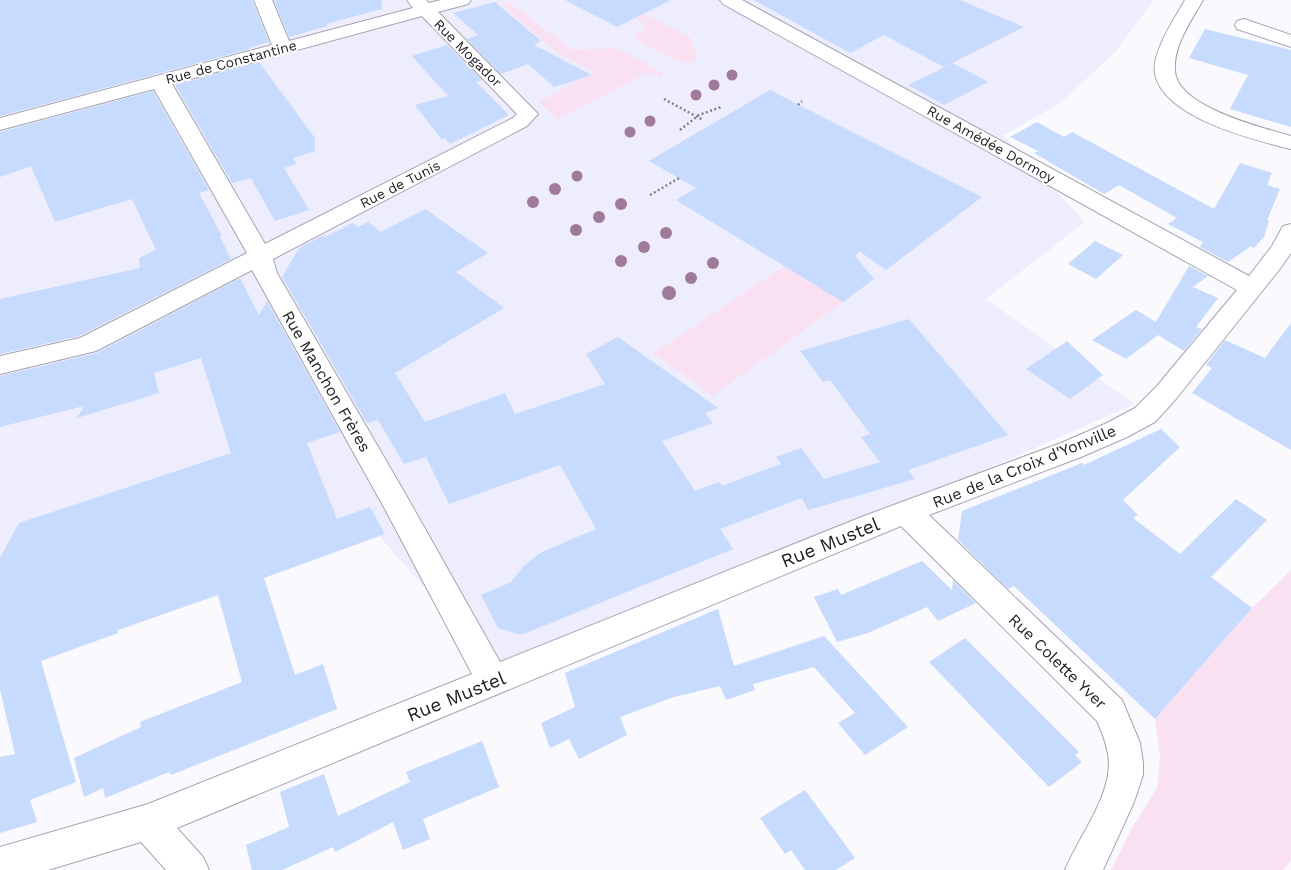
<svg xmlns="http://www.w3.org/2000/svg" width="1291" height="870" font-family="'Work Sans',sans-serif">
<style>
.built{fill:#eeedfe}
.green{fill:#fae1f2}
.building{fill:#c6dbfd}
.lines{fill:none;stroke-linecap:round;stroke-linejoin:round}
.minor-casing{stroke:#a5a5b2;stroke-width:2}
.path{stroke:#828287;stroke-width:2.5;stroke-dasharray:2 2.5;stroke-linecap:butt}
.minor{fill:#fff;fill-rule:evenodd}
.tree{fill:#a07a9a}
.labels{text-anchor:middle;stroke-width:4;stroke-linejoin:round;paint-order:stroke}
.far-street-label{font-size:14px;fill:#1e1e22;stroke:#fff}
.street-label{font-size:16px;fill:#1e1e22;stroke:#fff}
.near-street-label{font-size:19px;fill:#1e1e22;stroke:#fff}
</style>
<rect width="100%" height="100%" fill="#f9f9fe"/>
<polygon class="built" points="0,0 1154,0 1116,51 1079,86 1057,105 1003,135 1085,222 986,299 1135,404 506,680 378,535 0,674"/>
<g class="green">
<path d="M615,0L690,37C692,41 696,50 696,56C695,77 645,44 637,40L634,36L643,30L645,25L641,21L608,4Z"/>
<polygon points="509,2 573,50 616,48 656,69 662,73 663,76 661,79 648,72 558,120 539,102 595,72 558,54 501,4"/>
<polygon points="784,266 843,302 713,396 654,353"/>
<polygon points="1291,570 1291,861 1283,870 1111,870 1131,830 1157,788 1160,757 1155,719 1252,608"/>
</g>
<g class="building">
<polygon points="0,0 252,0 269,42 249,48 250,49 0,116"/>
<polygon points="274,0 381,0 382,9 326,24 328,26 289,37"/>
<polygon points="565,0 671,0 617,27"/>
<polygon points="754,0 960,0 1024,27 944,67 884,35 850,53"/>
<polygon points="495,2 541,41 534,45 592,75 554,87 528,64 501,74 467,39 478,35 453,13"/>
<polygon points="1205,29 1291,50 1291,127 1230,109 1248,75 1189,58"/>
<polygon points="447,45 482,80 476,82 509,115 450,144 445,138 442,140 415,105 448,96 412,56"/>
<polygon points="259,62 315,138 315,151 293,158 297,164 284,168 309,210 275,221 251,178 232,183 175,85"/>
<polygon points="953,63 988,82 944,105 908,85"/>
<polygon points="770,90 795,103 982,197 886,270 859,251 855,256 874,279 843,302 676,200 696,188 649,161"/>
<polygon points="153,91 209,190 199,193 222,236 220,237 231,259 79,336 0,354 0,299 140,268 139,258 156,250 132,199 55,222 31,166 0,177 0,132"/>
<polygon points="1037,122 1064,137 1072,132 1214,209 1240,163 1272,173 1267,185 1280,189 1267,220 1269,221 1264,237 1254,248 1251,246 1228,262 1200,247 1203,242 1168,224 1177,218 1119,185 1104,194 1034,153 1038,151 1010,137"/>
<polygon points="425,209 488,253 456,272 504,308 395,373 425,422 505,393 515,414 605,384 586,354 618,337 718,408 705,413 713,423 662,441 695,491 719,482 722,486 781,464 776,457 801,448 824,479 880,462 861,437 870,434 830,380 823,382 800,351 909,319 1008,435 908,470 915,479 808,510 802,498 720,529 733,549 521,635 498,628 481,595 511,582 524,566 540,553 596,529 560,465 449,504 426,457 404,464 378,420 367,423 282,277 299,248 324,235 325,237 353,223 358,227 368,222 381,232"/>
<polygon points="1095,241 1123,255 1096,279 1068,264"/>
<polygon points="1189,266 1208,276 1193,287 1218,298 1196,327 1202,329 1184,351 1158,335 1126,359 1092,340 1136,310 1156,322"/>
<polygon points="240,278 259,315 267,301 340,432 307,443 337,519 370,507 385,534 264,578 295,675 323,664 337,709 171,775 169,772 105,798 103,788 84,797 74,758 141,727 140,722 242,682 218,595 118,630 118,633 41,661 76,782 30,800 37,822 0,833 0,757 15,754 0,689 0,558 19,523 231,453 201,358 154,373 159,393 77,418 84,406 0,427 0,376 97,353"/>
<polygon points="1291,323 1291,450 1192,393 1212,368 1206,365 1225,340 1265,358"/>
<polygon points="1067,341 1103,375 1070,399 1026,369"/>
<polygon points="1161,429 1180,447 1123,500 1138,515 1133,518 1180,554 1236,499 1267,520 1211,577 1252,608 1155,719 1014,586 1008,589 958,540 962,511 1082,463 1084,465"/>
<polygon points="922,561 952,590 953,580 976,603 938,621 927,607 868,633 837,642 814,597 838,589 841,595"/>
<polygon points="718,609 734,666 824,636 908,727 865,755 838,723 855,713 814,667 753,684 755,690 726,700 720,686 674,697 620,717 627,735 579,759 569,739 550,748 541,723 575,707 565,673"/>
<polygon points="965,638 1079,752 1075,755 1082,762 1049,787 929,662"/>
<polygon points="482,741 499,787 423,819 430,839 403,850 393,822 335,852 333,847 282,870 252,870 246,845 289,827 280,792 324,774 338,816 410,782 406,772"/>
<polygon points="805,790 855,858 836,870 805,870 791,850 785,854 760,818"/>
</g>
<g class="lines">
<defs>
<g id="minor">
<path d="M254,0H272L289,41L413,8L407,0H426L429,3L441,0H471L468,4L438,12L538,114L527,126L273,259L277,273L406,495L500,662L864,516L1061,443L1107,423L1135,408L1157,386L1237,290L723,4L720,0H742L1249,276L1272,246L1283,226L1291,224V253L1279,270L1175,400L1155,422L1127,437L1081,457L929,515L1122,700L1140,743L1143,763V775L1134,802L1103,870H1065C1079,836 1109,800 1109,762C1108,748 1103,734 1097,721L901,526L177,828L203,857L209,870H166L141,842L48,870H0V847L148,804L472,674L386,511L252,270L96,351L0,374V356L80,338L247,253L154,89L0,130V118L272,45ZM422,16L517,114L513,118L265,244L172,84Z"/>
<path d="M1185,0H1203C1191,21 1173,46 1175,71C1177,107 1263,128 1291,136V149C1254,140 1164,118 1155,74C1151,53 1175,18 1185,0Z"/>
<polygon points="1244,19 1291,35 1291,47 1237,29 1235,25 1237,21"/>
</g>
</defs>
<use href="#minor" class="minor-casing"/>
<g class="path">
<polyline points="664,99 703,120"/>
<polyline points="798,105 802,101"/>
<polyline points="680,130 699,115 721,107"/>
<polyline points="650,195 681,177"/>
</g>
<use href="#minor" class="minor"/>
</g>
<g class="tree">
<circle cx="732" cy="75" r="5.5"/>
<circle cx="714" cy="85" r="5.5"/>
<circle cx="696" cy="95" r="5.5"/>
<circle cx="650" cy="121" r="5.5"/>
<circle cx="630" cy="132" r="5.5"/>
<circle cx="577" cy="176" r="5.5"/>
<circle cx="555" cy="189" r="6"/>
<circle cx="533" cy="202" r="6"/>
<circle cx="621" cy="204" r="6"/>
<circle cx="599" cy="217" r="6"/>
<circle cx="576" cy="230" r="6"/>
<circle cx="666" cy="233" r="6"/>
<circle cx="644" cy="247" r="6"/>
<circle cx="621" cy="261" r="6"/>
<circle cx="713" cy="263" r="6"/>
<circle cx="691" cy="278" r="6"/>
<circle cx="669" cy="293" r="7"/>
</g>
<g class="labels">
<g class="far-street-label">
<text transform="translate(468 53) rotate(45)" y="5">Rue Mogador</text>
<text transform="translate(231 62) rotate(-15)" y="5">Rue de Constantine</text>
<text transform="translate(991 144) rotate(29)" y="5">Rue Amédée Dormoy</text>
<text transform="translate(400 184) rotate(-27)" y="5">Rue de Tunis</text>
</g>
<g class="street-label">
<text transform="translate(327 381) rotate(60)" y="6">Rue Manchon Frères</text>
<text transform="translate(1024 466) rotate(-22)" y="6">Rue de la Croix d'Yonville</text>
<text transform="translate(1058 661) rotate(44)" y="6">Rue Colette Yver</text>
</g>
<g class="near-street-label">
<text transform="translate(830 542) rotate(-22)" y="7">Rue Mustel</text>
<text transform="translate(456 696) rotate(-22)" y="7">Rue Mustel</text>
</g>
</g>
</svg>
